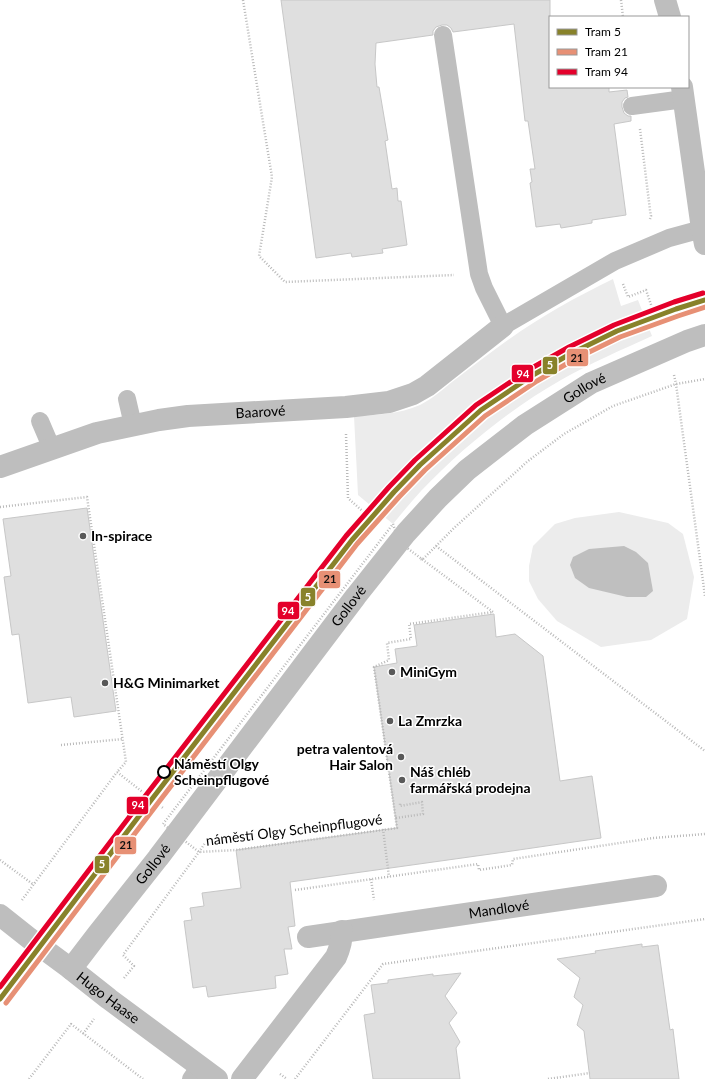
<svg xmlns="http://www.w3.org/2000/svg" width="705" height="1079" font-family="Lato,sans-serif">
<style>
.grass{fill:#ececec}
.water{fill:#bfbfbf}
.building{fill:#dfdfdf;stroke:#c7c7c7}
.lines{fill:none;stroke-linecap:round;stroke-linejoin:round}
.path{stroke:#b9b9b9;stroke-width:2.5;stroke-dasharray:1 2;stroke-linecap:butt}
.lane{stroke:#bebebe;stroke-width:18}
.street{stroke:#bebebe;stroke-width:22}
.tram-1-casing{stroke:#fff;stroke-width:8}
.tram-2-casing{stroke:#fff;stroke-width:8}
.tram-3-casing{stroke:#fff;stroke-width:8}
.tram-1{stroke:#88822a;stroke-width:5}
.tram-2{stroke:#e79075;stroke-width:5}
.tram-3{stroke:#e4002b;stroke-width:5}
.poi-dot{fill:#595959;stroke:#fff;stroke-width:1.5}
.stop-dot{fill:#fff;stroke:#000;stroke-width:2}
.labels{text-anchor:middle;stroke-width:3;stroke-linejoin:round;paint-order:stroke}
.street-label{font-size:14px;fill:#000;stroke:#fff}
.poi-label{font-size:14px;font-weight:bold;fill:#000;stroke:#fff;text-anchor:start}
.stop-label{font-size:14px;font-weight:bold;fill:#000;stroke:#fff;text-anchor:start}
.line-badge{stroke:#fff;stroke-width:1.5}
.badge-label{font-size:11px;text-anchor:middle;font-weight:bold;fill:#fff}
.pale-badge-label{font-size:11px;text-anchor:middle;font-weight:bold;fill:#111}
</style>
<rect width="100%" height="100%" fill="#fff"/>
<g class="grass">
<path d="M613,279L621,306L638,300L652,336C621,350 591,363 561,380C510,409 461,449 421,491C411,502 402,513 393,524L358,495L354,416C377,415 399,414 420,405C432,399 442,390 452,382C468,370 484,357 501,345C536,319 574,298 613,279Z"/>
<polygon points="619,512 668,523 683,534 694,577 687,619 651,640 601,647 557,621 538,599 529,581 529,566 533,546 555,524 575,518"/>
</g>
<polygon class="water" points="624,546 636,552 648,563 653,591 646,597 627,597 589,588 575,578 570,565 573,557 589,549"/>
<g class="building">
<polygon points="281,0 550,0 550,87 609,87 609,92 627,90 628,97 625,98 622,102 622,107 624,113 628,116 631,116 631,121 614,124 626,215 592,220 592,223 561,228 560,224 536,227 530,183 532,182 530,169 535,169 528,121 525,121 514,24 453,32 451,28 447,25 442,25 436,27 433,31 433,35 376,43 375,64 377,87 379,87 388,140 385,141 392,189 397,188 398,201 401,201 407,245 382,249 383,253 352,257 351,253 316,258"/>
<polygon points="87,508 116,711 74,717 71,697 28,703 19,634 12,635 4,577 11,576 3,519"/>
<polygon points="494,614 496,637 515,634 543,656 560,781 592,776 601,838 505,852 290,882 295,926 288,927 292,949 284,949 288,974 275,976 276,988 208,997 206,986 193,988 184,921 192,920 190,908 204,906 202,893 241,888 236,850 397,828 374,667 397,663 395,649 417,646 414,625"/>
<polygon points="642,944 642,947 658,945 670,1030 673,1029 679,1079 590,1079 584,1031 577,1025 583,1005 574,997 580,978 557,959 596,953 595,951"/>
<polygon points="461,973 445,996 457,1013 449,1023 460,1042 456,1048 460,1079 373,1079 364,1015 375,1013 371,985 388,983 388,980 433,974 433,976"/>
</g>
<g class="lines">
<g class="path">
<polyline points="243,0 272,177 259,256 285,282 454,275"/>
<polyline points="621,0 623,17"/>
<polyline points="640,129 650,210 651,216 650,219"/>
<polyline points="623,284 628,297 646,290 658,325"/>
<polyline points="674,375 676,384 705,596"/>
<polyline points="346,434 348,498 378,525"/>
<polyline points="0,507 87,497 126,762 117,772 163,808"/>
<polygon points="393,524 399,542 493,612 409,624 411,639 387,643 389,660 374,667 397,828 236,850 199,852 163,824"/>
<polyline points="436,546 705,751"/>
<polyline points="421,559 422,560 454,528 528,461 564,434 613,406 676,384 705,379"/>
<polyline points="61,745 123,739"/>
<polyline points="396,818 423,814 422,802 400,806 400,803"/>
<polyline points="383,829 389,877"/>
<polyline points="0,860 34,885"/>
<polyline points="371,879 374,900"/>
<polyline points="295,890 478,864 479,870 512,865 513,859 653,838 705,834"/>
<polyline points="22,900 117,772"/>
<polyline points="124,978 134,966 123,955 199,852 205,843"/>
<polyline points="83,1034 94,1019"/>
<polyline points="280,1074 287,1079"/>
<polyline points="29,1079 71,1024 143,1079"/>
<polyline points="295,1079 383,964 705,919"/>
<polyline points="548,1079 590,1073"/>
</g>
<g class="lane">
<polyline points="443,35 479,274 484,288 503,326 615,261 669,238 702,229"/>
<polyline points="632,106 684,99"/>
<polyline points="127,399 133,425"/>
<polyline points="40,421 52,449"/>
<polyline points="191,1079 200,1066"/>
</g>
<g class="street">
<polyline points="665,0 670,17"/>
<polyline points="682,87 702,229 705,244"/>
<path id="s1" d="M0,467L97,433L159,420L188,416L346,407L389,402L413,394L427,386L503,326"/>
<path id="s2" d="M0,915L29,938L71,969L109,999L217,1079"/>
<path id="s3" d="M308,937L656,886"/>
<path id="s4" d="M71,969L97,935L158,858L356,596L406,533L438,498L467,470L525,425L591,383L687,341L705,335"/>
<path d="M242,1079L336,957C340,948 342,941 342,931"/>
</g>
<defs>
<polyline id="tram-1" points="0,999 152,799 352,540 394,492 420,465 481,410 533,375 572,353 617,331 676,309 705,300"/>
<polyline id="tram-2" points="6,1003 158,803 357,544 399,497 425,470 485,416 537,381 575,359 620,337 678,316 705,307"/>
<polyline id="tram-3" points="0,987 146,795 346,536 389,487 415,460 476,405 530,369 569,347 614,325 674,302 703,293"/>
</defs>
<use href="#tram-1" class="tram-1-casing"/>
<use href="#tram-2" class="tram-2-casing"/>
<use href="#tram-3" class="tram-3-casing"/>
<use href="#tram-1" class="tram-1"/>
<use href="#tram-2" class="tram-2"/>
<use href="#tram-3" class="tram-3"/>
</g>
<g class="poi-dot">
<circle cx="83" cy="536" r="4"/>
<circle cx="392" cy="672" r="4"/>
<circle cx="105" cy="683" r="4"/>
<circle cx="390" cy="721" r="4"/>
<circle cx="401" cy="757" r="4"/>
<circle cx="402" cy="780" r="4"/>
</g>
<circle class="stop-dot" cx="164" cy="772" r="6"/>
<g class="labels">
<g class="street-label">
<text dy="5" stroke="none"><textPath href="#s4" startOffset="781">Gollové</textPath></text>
<text dy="5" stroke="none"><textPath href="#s1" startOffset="268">Baarové</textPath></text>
<text dy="5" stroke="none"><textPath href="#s4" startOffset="457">Gollové</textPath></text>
<text transform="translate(294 830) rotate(-7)" y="5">náměstí Olgy Scheinpflugové</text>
<text dy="5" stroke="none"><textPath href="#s4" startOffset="133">Gollové</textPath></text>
<text dy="5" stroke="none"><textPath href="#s3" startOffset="193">Mandlové</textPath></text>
<text dy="5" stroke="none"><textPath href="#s2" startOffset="136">Hugo Haase</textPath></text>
</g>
<g class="poi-label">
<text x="91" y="541">In-spirace</text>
<text x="400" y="677">MiniGym</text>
<text x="113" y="688">H&amp;G Minimarket</text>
<text x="398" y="726">La Zmrzka</text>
<text x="393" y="754" text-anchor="end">petra valentová<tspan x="393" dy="16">Hair Salon</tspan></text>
<text x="410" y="777">Náš chléb<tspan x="410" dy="16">farmářská prodejna</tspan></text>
</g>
<g class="stop-label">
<text x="174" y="769">Náměstí Olgy<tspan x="174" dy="16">Scheinpflugové</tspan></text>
</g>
</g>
<g class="line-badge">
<rect x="566" y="348" width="23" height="19" rx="4" fill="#e79075"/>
<rect x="542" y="356" width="16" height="19" rx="4" fill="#88822a"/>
<rect x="511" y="364" width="23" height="19" rx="4" fill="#e4002b"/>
<rect x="318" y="570" width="23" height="19" rx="4" fill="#e79075"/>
<rect x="300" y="587" width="16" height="20" rx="4" fill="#88822a"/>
<rect x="277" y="601" width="23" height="19" rx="4" fill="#e4002b"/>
<rect x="126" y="796" width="23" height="19" rx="4" fill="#e4002b"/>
<rect x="114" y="836" width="23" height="19" rx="4" fill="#e79075"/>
<rect x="94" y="855" width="16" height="19" rx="4" fill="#88822a"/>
</g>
<g class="badge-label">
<text x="550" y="369">5</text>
<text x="523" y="378">94</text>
<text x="308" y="601">5</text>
<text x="288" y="615">94</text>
<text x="138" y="809">94</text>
<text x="102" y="868">5</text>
</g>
<g class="pale-badge-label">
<text x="577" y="362">21</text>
<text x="330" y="583">21</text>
<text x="126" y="849">21</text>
</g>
<rect x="549" y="16" width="140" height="72" fill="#ffffff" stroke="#999999"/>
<rect x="557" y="29" width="20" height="6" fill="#88822a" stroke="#999999"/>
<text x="585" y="36" font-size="12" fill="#000000">Tram 5</text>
<rect x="557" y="49" width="20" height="6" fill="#e79075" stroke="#999999"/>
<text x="585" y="56" font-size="12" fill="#000000">Tram 21</text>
<rect x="557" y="69" width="20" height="6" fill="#e4002b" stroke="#999999"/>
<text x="585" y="76" font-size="12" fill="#000000">Tram 94</text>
</svg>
